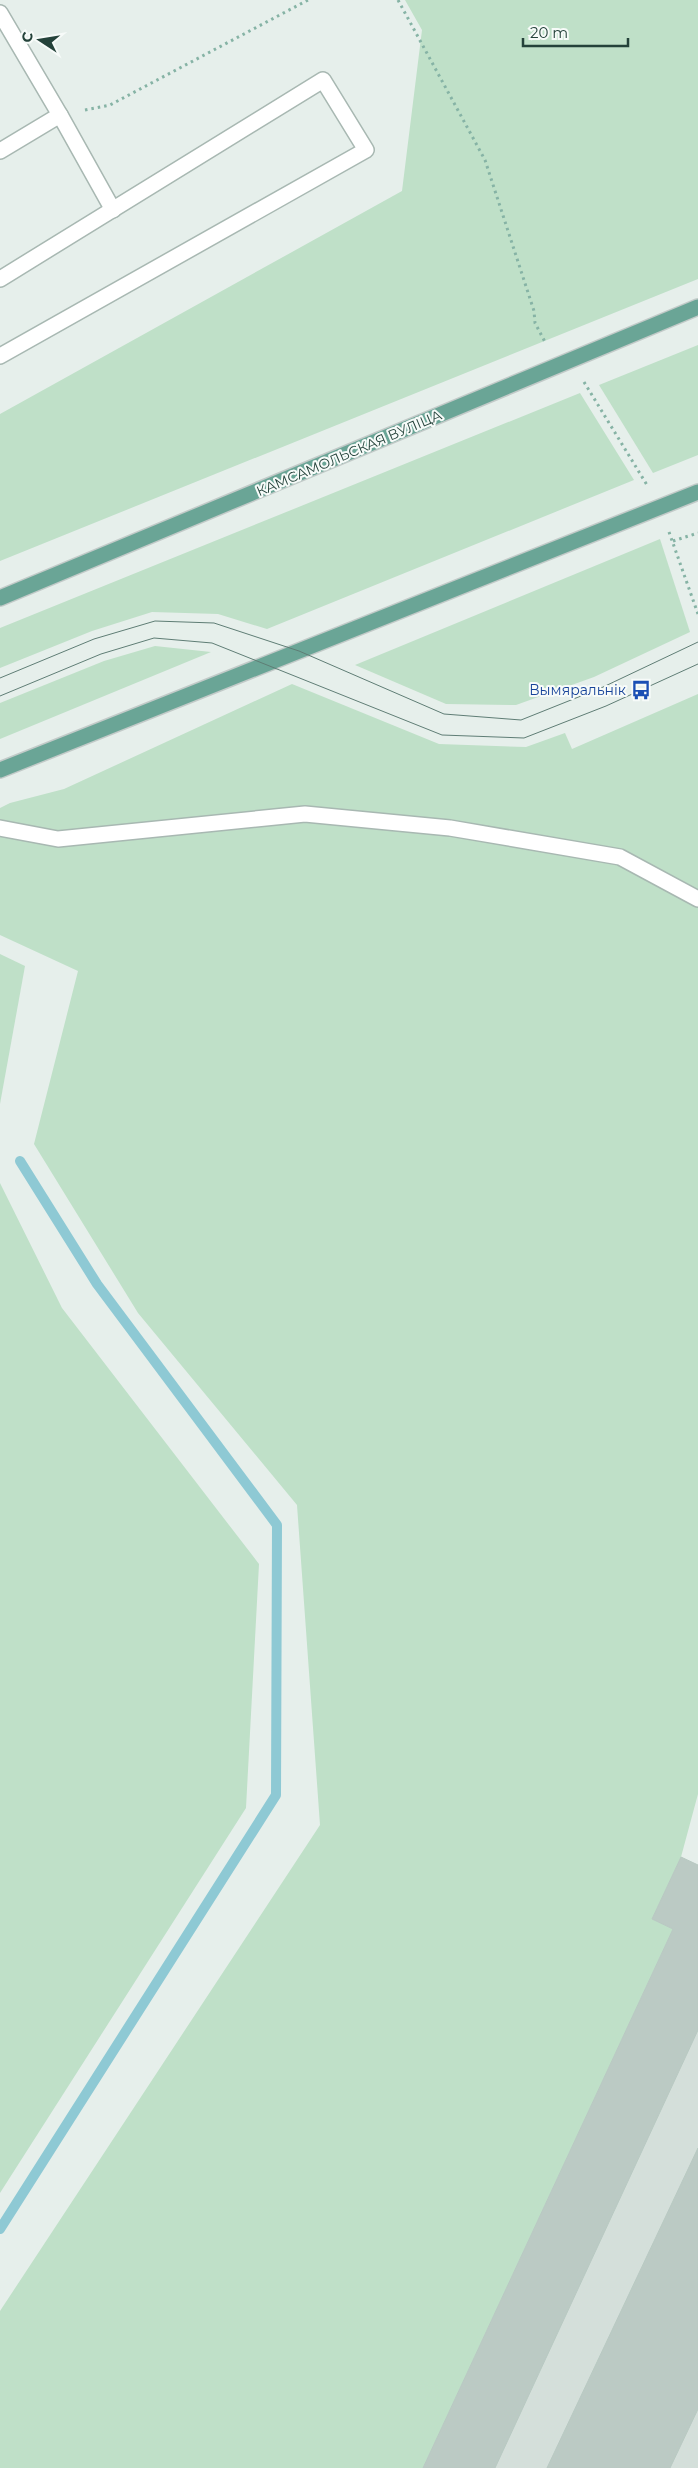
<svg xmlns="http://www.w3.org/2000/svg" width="698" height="2468" font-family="Montserrat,sans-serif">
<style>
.built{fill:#d4dfda}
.green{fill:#bfe0c8}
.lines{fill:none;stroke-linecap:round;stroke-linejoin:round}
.stream{stroke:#8ec9d4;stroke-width:10}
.building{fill:#bbcac4;stroke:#b8c9c2}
.lane-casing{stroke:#a8b8b2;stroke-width:18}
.primary-casing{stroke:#c2cac8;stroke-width:18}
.path{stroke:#86b3a5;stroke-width:3;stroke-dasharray:2.5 4;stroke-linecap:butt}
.lane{stroke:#fff;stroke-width:15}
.primary{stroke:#6aa596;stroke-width:15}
.tram{stroke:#5f7d75;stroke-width:1}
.labels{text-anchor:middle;stroke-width:4;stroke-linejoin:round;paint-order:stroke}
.street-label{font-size:14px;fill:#24423a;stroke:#f7fbf9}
.transit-label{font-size:14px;fill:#164399;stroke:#f7fbf9;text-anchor:end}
</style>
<rect width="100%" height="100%" fill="#e6efeb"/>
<polygon class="built" points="681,1857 698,1868 698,2468 423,2468 673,1929 652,1919"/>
<g class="green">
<polygon points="405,0 698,0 698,279 0,561 0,414 402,191 422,30"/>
<polygon points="698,345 698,455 653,473 599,385"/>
<polygon points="580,393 634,480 267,629 218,614 152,612 92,631 0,668 0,628"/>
<polygon points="660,539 690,632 594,677 516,705 446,704 355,665"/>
<polygon points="155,646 211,652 0,739 0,703 104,661"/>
<polygon points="292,684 439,744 526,747 565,733 572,749 698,694 698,1794 681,1857 652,1919 673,1929 423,2468 0,2468 0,2311 320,1825 297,1505 138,1313 34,1144 78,971 0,935 0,808 10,803 64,789"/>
<polygon points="0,954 25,966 0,1104"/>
<polygon points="0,1183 62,1308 259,1564 246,1808 0,2193"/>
</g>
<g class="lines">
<polyline class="stream" points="0,2229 276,1795 277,1525 97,1284 20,1161"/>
</g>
<g class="building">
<polygon points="681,1857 698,1865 698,2030 495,2468 423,2468 673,1929 652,1919"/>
<polygon points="698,2148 698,2409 670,2468 547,2468"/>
</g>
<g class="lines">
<defs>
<g id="lane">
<polyline points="0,13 60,115 0,151"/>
<polyline points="60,115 113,210"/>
<polyline points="0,279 323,80 366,150 0,356"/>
<polyline points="0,828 58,839 305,814 450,828 620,857 698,899"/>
</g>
<g id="primary">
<polyline points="0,598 698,307"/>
<polyline points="0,770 698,492"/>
</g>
</defs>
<use href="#lane" class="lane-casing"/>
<use href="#primary" class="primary-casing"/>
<g class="path">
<polyline points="398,0 485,160 534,311 535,323 545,342"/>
<polyline points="85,110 110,105 308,0"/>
<polyline points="584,382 647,485"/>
<polyline points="669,532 698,614"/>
<polyline points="673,541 698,533"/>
</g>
<use href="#lane" class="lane"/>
<use href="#primary" class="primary"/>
<g class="tram">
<polyline points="0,678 94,639 155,621 214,623 299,651 444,714 521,720 601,688 698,642"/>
<polyline points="0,696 101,654 154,638 212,643 442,735 524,738 606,706 698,664"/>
</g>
</g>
<defs>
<symbol id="bus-bare" viewBox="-9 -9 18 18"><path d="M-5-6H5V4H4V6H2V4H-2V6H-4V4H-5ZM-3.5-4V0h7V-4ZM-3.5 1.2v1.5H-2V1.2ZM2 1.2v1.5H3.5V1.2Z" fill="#1a4fb4" stroke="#f7fbf9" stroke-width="2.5" paint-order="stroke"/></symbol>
</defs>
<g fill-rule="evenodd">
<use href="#bus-bare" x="627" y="676" width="28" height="28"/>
</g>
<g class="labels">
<g class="street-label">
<text transform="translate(349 453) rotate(-23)" y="5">КАМСАМОЛЬСКАЯ ВУЛІЦА</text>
</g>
<g class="transit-label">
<text x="626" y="695">Вымяральнік</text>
</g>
</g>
<g transform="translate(40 40) rotate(282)" stroke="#f7fbf9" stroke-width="4" paint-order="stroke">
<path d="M0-4L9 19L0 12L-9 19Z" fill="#24423a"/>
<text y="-8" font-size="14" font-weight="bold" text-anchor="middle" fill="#24423a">С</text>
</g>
<path d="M523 38v8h105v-8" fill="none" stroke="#24423a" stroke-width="2.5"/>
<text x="530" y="38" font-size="15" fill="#24423a" stroke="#f7fbf9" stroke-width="4" paint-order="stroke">20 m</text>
</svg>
